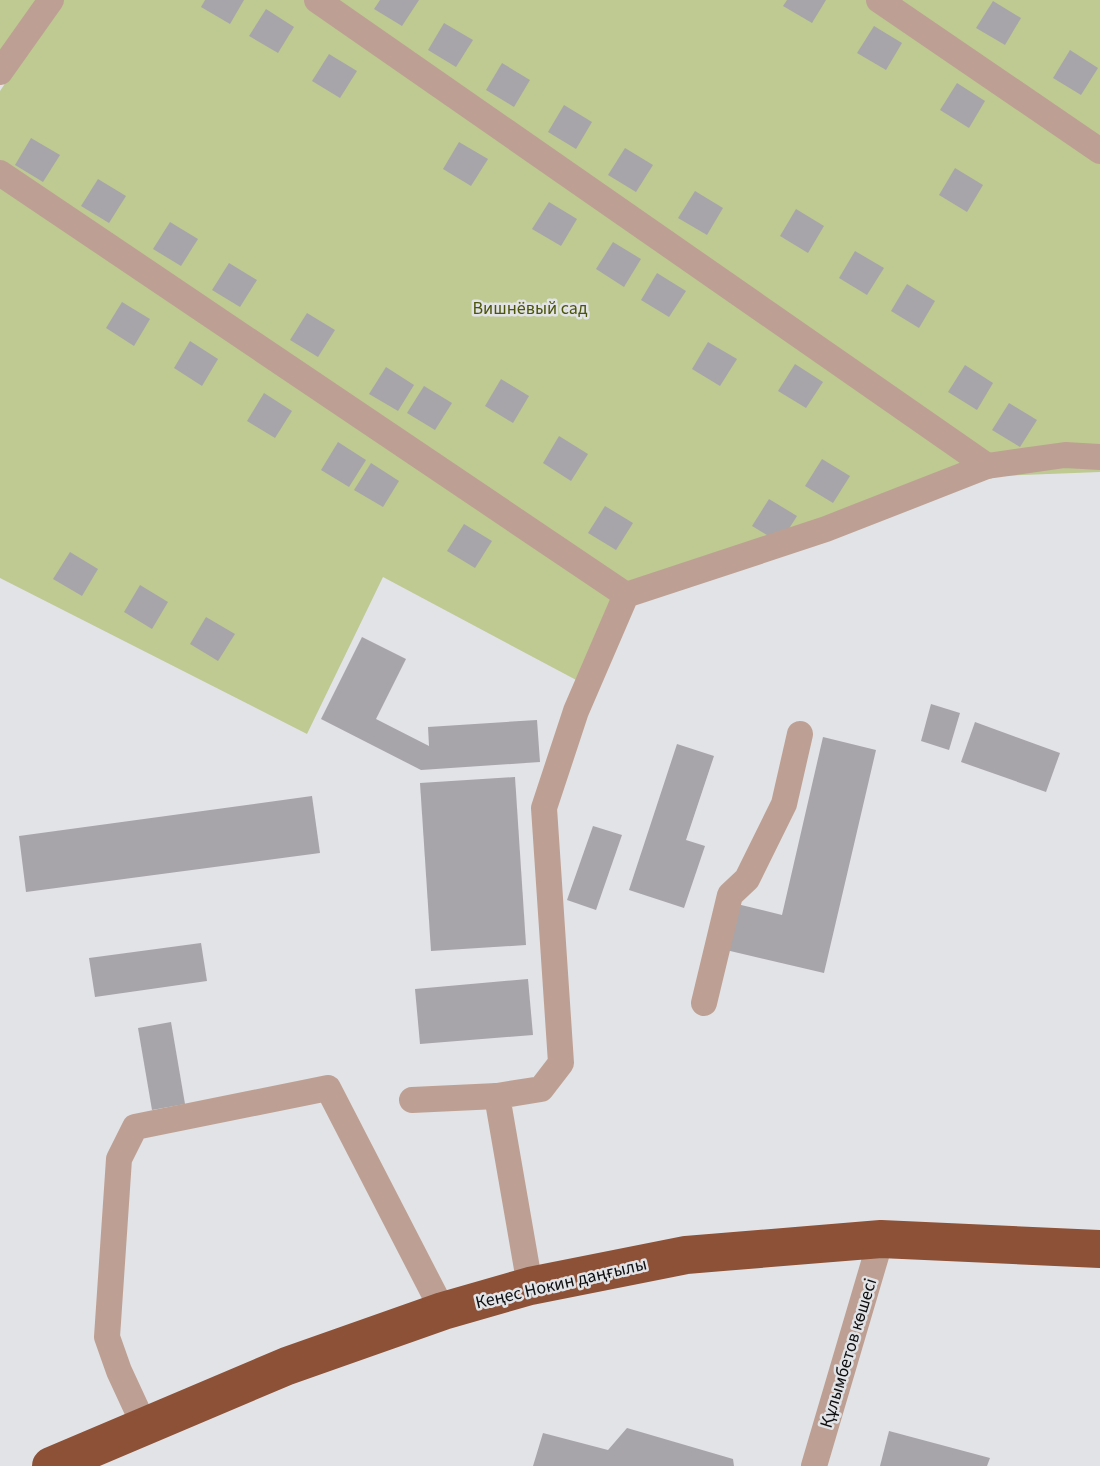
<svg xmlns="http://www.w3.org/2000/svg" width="1100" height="1466" font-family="'Source Sans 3',sans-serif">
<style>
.green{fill:#beca92}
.building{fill:#a7a5a9}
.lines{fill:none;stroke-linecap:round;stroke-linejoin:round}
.minor{stroke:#bda093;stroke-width:26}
.highway{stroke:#8c5137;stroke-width:38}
.labels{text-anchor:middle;stroke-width:5;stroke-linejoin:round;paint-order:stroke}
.park-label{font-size:18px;fill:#4b5509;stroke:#e2e3e7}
.street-label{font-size:18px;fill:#0e0e10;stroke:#e2e3e7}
</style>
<rect width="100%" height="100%" fill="#e2e3e7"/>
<g class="green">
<polygon points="0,0 51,0 0,72"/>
<polygon points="61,0 1100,0 1100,472 997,476 633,597 595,690 383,577 307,734 0,578 0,91"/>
</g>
<g class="building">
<polygon points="205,0 244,0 230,24 201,7"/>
<polygon points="380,0 419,0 402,26 374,9"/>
<polygon points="787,0 826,0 812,23 783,6"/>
<polygon points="993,1 1021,18 1005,45 976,28"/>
<polygon points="266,9 294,27 278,53 249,36"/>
<polygon points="444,23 473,40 456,67 428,50"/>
<polygon points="874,26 902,43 886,70 857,53"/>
<polygon points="1070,50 1098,68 1081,95 1053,78"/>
<polygon points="329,54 357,71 340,98 312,81"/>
<polygon points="502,63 530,80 514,107 486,90"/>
<polygon points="957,83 985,101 969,128 940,110"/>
<polygon points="564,105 592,122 576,149 548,132"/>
<polygon points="31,138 60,155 43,182 15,165"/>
<polygon points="459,142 488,159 471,186 443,169"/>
<polygon points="625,148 653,165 636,192 608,175"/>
<polygon points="955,168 983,185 967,212 939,195"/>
<polygon points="98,179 126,196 109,223 81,206"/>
<polygon points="695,191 723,208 707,235 678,218"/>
<polygon points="549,202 577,219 561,246 532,229"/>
<polygon points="796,209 824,226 808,253 780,236"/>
<polygon points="170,222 198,239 181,266 153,249"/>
<polygon points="613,242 641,259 624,287 596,269"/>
<polygon points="855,251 884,268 867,295 839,278"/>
<polygon points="229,263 257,280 240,307 212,290"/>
<polygon points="657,273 686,291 669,317 641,300"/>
<polygon points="907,284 935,301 919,328 891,311"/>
<polygon points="122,302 150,319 134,346 106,328"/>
<polygon points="307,313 335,330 318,357 290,340"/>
<polygon points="190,341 218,359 202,386 174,368"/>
<polygon points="708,342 737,359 720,386 692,369"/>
<polygon points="795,364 823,382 806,408 778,391"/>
<polygon points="965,365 993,383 977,410 948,392"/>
<polygon points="386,367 414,385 398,411 369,394"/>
<polygon points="501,379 529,396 513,423 485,406"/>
<polygon points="424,386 452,403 435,430 407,413"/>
<polygon points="264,393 292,411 275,438 247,421"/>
<polygon points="1009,403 1037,420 1020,447 992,430"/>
<polygon points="559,436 588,454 571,481 543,463"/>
<polygon points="338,442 366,460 349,487 321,470"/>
<polygon points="822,459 850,476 833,503 805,486"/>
<polygon points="371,463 399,481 383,507 354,490"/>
<polygon points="769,499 797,516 780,543 752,526"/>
<polygon points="605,506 633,523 616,550 588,533"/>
<polygon points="464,524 492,541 475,568 447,551"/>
<polygon points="70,552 98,569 82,596 53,579"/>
<polygon points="140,585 168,602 152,629 124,612"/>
<polygon points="206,617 235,634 218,661 190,644"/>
<polygon points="362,637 406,659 376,719 429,746 428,727 537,720 540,762 421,770 321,719"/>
<polygon points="931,704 960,713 949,750 921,741"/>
<polygon points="975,722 1060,753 1046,792 961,762"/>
<polygon points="823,737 876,750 824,973 726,950 737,904 782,915"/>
<polygon points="677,744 714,756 686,840 705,846 684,908 629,890"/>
<polygon points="515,777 526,945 431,951 420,783"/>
<polygon points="312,796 320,853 26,892 19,836"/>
<polygon points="593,826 622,835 596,910 567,900"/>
<polygon points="201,943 207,981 95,997 89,958"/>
<polygon points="528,979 533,1035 420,1044 415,989"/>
<polygon points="171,1022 185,1104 152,1110 138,1028"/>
<polygon points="627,1428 733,1459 734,1466 533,1466 543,1433 608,1450"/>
<polygon points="889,1431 990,1458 987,1466 880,1466"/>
</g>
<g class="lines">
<g class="minor">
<polyline points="317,0 987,466"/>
<polyline points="879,0 1100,151"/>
<polyline points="0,72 51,0"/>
<polyline points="0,173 626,595"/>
<polyline points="704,1003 730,895 747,879 784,804 800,734"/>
<polyline points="412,1100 497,1096"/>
<polyline points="530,1286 497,1096 541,1089 561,1063 544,808 576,711 626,595 826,529 987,466 1065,455 1100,457"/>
<polyline points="144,1425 119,1371 107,1337 119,1159 135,1127 328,1088 443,1311"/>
<polyline points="814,1466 881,1239"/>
</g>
<polyline class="highway" points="51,1466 287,1366 443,1311 530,1286 686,1255 881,1239 1100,1249"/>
</g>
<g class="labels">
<g class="park-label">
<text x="530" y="314">Вишнёвый сад</text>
</g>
<g class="street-label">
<text transform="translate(561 1283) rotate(-13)" y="6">Кеңес Нокин даңғылы</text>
<text transform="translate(848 1353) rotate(-73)" y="6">Құлымбетов көшесі</text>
</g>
</g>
</svg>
